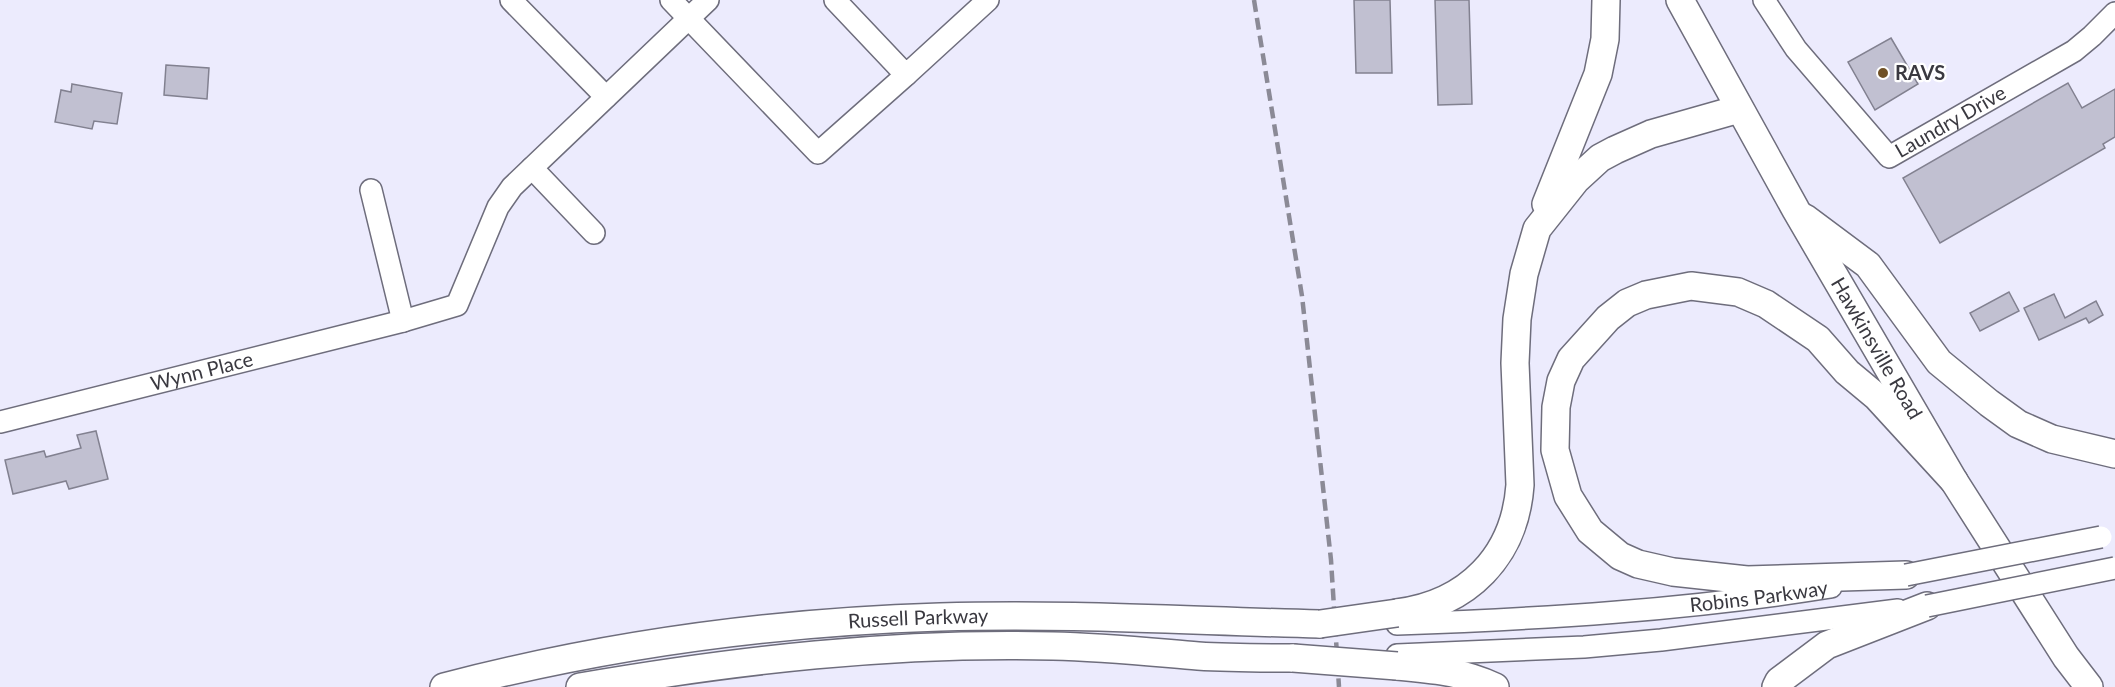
<svg xmlns="http://www.w3.org/2000/svg" width="2115" height="687" font-family="Lato,sans-serif">
<style>
.building{fill:#c1c0d1;stroke:#828190;stroke-width:1.5}
.lines{fill:none;stroke-linecap:round;stroke-linejoin:round}
.minor-casing{stroke:#6e6d7c;stroke-width:24}
.major-casing{stroke:#6e6d7c;stroke-width:30}
.minor{stroke:#fff;stroke-width:21}
.major{stroke:#fff;stroke-width:27}
.rail{stroke:#8b8a96;stroke-width:4.5;stroke-dasharray:12 6;stroke-linecap:butt}
.minor-bridge-casing{stroke:#6e6d7c;stroke-width:24;stroke-linecap:butt}
.major-bridge-casing{stroke:#6e6d7c;stroke-width:30;stroke-linecap:butt}
.minor-bridge{stroke:#fff;stroke-width:21}
.major-bridge{stroke:#fff;stroke-width:27}
.poi-dot{fill:#705126;stroke:#fff;stroke-width:2}
.labels{text-anchor:middle;stroke-width:4.5;stroke-linejoin:round;paint-order:stroke}
.poi-label{font-size:20px;font-weight:bold;fill:#3a3940;stroke:#fff;text-anchor:start}
.street-label{font-size:20px;fill:#3a3940;stroke:#fff}
</style>
<rect width="100%" height="100%" fill="#ecebfd"/>
<g class="building">
<polygon points="1354,0 1390,0 1392,73 1356,73"/>
<polygon points="1435,0 1469,0 1472,104 1438,105"/>
<polygon points="1891,38 1918,84 1875,110 1848,62"/>
<polygon points="166,65 209,68 207,99 164,95"/>
<polygon points="2068,83 2082,108 2115,89 2115,137 2103,144 2105,148 1940,243 1903,178"/>
<polygon points="72,84 122,93 117,124 94,121 92,129 55,122 61,90 71,92"/>
<polygon points="2009,292 2019,311 1980,331 1970,313"/>
<polygon points="2054,294 2065,318 2096,301 2103,315 2089,323 2086,318 2039,340 2024,308"/>
<polygon points="96,431 108,479 69,489 66,481 13,494 5,460 44,451 46,457 81,448 77,435"/>
</g>
<g class="lines">
<defs>
<g id="minor">
<polyline points="511,0 606,97"/>
<polyline points="671,0 818,153 906,75"/>
<polyline points="835,0 906,75 988,0"/>
<path id="s1" d="M1764,0L1796,49L1889,157L2074,51L2092,36L2115,13"/>
<polyline points="532,168 594,233"/>
<polyline points="371,190 403,321"/>
<path id="s2" d="M0,422L403,321L457,305L498,207L512,187L708,0"/>
<path id="s3" d="M1397,624C1543,619 1687,610 1831,587"/>
<polyline points="1397,655 1584,647 1661,640 1898,610"/>
</g>
<g id="major">
<path id="s4" d="M1680,0L1796,210L1954,481L2066,657L2089,687"/>
<polyline points="1546,204 1598,74 1605,39 1606,0"/>
<polyline points="1805,218 1868,265 1939,362 1989,403 2018,424 2052,439 2115,454"/>
<polyline points="1906,575 1747,580 1673,572 1638,564 1620,556 1590,531 1568,496 1555,450 1556,407 1561,381 1571,359 1608,318 1627,303 1646,295 1691,286 1738,292 1766,304 1818,339 1847,372 1877,397 1954,481"/>
<path d="M1397,613C1468,604 1515,556 1520,485L1515,363L1517,319L1524,274L1537,229L1576,180L1600,158L1615,150L1651,134L1739,109"/>
<path d="M1397,666C1431,669 1464,672 1495,687"/>
<path id="s5" d="M444,687C605,645 774,622 940,617C1067,613 1193,621 1320,624"/>
<path d="M580,687C737,660 894,642 1053,646C1102,647 1150,652 1198,656C1230,658 1262,658 1293,658"/>
<polyline points="1776,687 1779,681 1827,645 1927,606"/>
</g>
</defs>
<use href="#minor" class="minor-casing"/>
<use href="#major" class="major-casing"/>
<use href="#minor" class="minor"/>
<use href="#major" class="major"/>
<polyline class="rail" points="1254,0 1302,296 1331,560 1339,687"/>
<defs>
<g id="minor-bridge">
<polyline points="1906,575 2101,537"/>
<polyline points="1927,606 2115,568"/>
</g>
<g id="major-bridge">
<polyline points="1320,624 1397,613"/>
<polyline points="1293,658 1397,666"/>
</g>
</defs>
<use href="#minor-bridge" class="minor-bridge-casing"/>
<use href="#major-bridge" class="major-bridge-casing"/>
<use href="#minor-bridge" class="minor-bridge"/>
<use href="#major-bridge" class="major-bridge"/>
</g>
<circle class="poi-dot" cx="1883" cy="73" r="6"/>
<g class="labels">
<g class="poi-label">
<text x="1895" y="80">RAVS</text>
</g>
<g class="street-label">
<text dy="7" stroke="none"><textPath href="#s1" startOffset="272">Laundry Drive</textPath></text>
<text dy="7" stroke="none"><textPath href="#s4" startOffset="400">Hawkinsville Road</textPath></text>
<text dy="7" stroke="none"><textPath href="#s2" startOffset="208">Wynn Place</textPath></text>
<text dy="7" stroke="none"><textPath href="#s3" startOffset="363">Robins Parkway</textPath></text>
<text dy="7" stroke="none"><textPath href="#s5" startOffset="480">Russell Parkway</textPath></text>
</g>
</g>
</svg>
